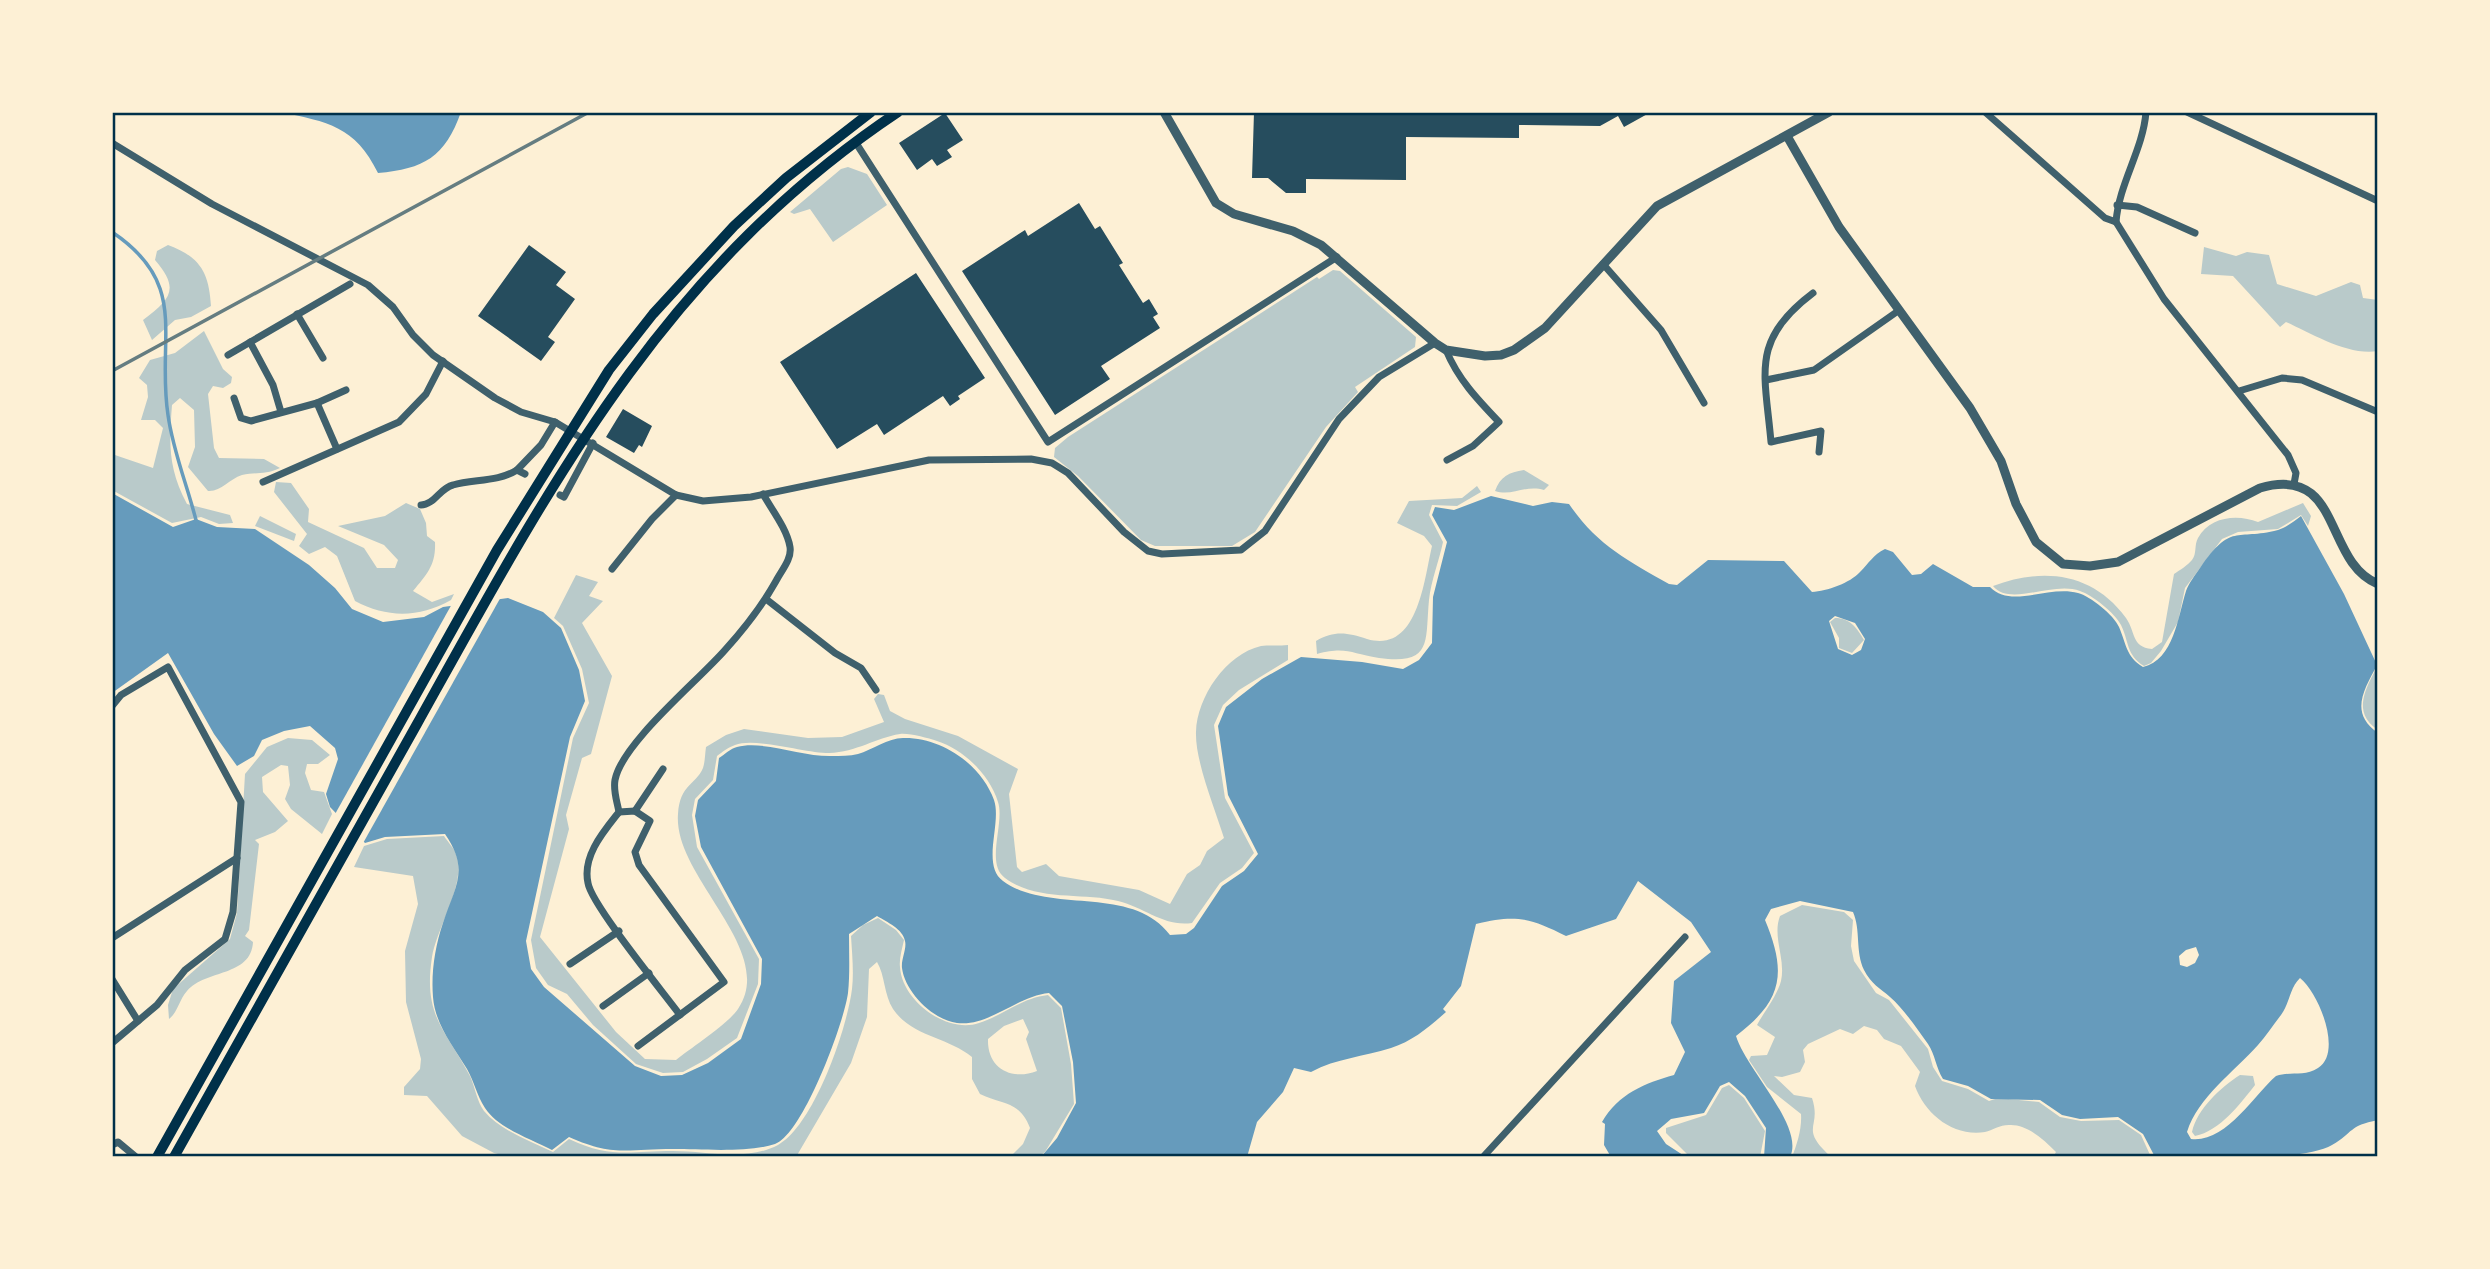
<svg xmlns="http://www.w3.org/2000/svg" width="2490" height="1269" font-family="'PT Serif',serif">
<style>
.green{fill:#b9caca;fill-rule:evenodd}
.water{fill:#669bbc;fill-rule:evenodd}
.pier{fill:#fdf0d5}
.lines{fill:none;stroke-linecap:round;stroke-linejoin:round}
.stream{stroke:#669bbc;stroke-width:3.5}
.building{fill:#264d5e}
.minor{stroke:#3f606c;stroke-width:7}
.tertiary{stroke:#3f606c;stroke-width:9}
.trunk{stroke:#003049;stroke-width:10}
.rail{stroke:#657d81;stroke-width:3.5}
.neatline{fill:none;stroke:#003049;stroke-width:2.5}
</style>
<rect width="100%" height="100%" fill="#fdf0d5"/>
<g class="green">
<polygon points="848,167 867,174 887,205 833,242 810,209 794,214 790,212 841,169"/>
<path d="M168,245C200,257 209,272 211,306L191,317L175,320L152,340L143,320C171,299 180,289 155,260L157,251Z"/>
<path d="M2204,247L2236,256L2247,252L2269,255L2277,284L2316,296L2351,282L2360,285L2363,298L2378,300V351C2348,356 2313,334 2286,322L2280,327L2233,276L2201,274Z"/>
<polygon points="1333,270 1340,271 1416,337 1415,347 1355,387 1358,392 1326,427 1255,532 1232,546 1155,546 1141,540 1078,476 1054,457 1055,448 1068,437 1317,277 1319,279"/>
<path d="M204,331L223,369L232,377L231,383L223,388L213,386L208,394L214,448L219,458L264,459L280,468C266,475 256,472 242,475C229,479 221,492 208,491L188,467L195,447L194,410L180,398L172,405C169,444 168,468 187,504L230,515L233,523L219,524L201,517L172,523L112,490V454L153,468L163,428L155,420H141L148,397L147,385L139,378L150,360L175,353Z"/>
<path d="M1524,470L1549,485L1544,490C1526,484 1512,497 1495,491C1500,477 1509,472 1524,470Z"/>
<path d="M276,482L291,483L309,509L308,522L364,548L377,568H395L398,560L384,545L338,526L385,516L406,503L420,509L426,523L427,536L435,542C436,565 427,574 413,591L432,602L454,594L451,600C419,618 387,618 355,601L337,556L325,547L309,554L299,546L307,534L274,492Z"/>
<path d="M1477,486L1481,492L1457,506L1432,505L1429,515L1443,542C1439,561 1431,581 1429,600C1425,642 1433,665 1379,658C1351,654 1347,646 1317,654L1316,641C1335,630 1348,633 1367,639C1418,654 1424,580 1432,546L1424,536L1397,523L1409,501L1462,498Z"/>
<path d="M2303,503L2311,516L2308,526L2301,515L2278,529L2238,532L2222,539L2185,588L2178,622L2161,651L2151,663L2144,666C2126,655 2129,641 2121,625C2115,613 2092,595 2080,591C2052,581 2010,607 1993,586C2044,567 2093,573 2126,618C2136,632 2131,647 2152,649L2162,642L2174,574C2180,570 2188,565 2192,560C2197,554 2194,545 2198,538C2210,516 2238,514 2258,522Z"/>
<polygon points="260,516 296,534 294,541 255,526"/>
<path d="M576,575L598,582L589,596L603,601L582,623L612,676L591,754L582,758L566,815L569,829L540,937L616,1032L645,1059L676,1060C691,1048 729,1023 738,1009C778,950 673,877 678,814C680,784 695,786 703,768C705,762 705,754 706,747L726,735L744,729L808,738L842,737L884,722L874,699L878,694L884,695L890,711L905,719L958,736L1018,769L1009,794L1017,867L1022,872L1046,864L1059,876L1139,890L1170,904L1187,874L1200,865L1207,851L1224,838C1215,809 1195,761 1196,732C1197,697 1226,654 1261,646C1270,645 1280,646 1288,645V660L1239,690L1223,705L1214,725L1225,798L1254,853L1242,868L1220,883L1192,923C1164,927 1146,908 1118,901C1083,892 1037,902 1005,878C985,864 1005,823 998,802C990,775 963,749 937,741C927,738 910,733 900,734C875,738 857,752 829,753C805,753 755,737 735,745C729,747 722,752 717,756L713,780L695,799L692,815L697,847L759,959L758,984L737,1038L707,1059L683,1072L663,1073L636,1064L593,1025L567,994L548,985L536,968L531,940L573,738L589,703L582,669L563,626L554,618Z"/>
<path d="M1835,618C1850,618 1857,628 1864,640L1852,653L1839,648V638L1830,622Z"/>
<path d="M2378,665L2375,697L2378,730C2351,712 2366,688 2378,665Z"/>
<path d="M288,738L312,740L330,755L318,764H307L305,773L311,790L324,792L332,814L322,834L291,809L285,799L290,785L288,766L281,765L262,777L263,792L288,821L275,832L255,840L259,844L249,930L245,936L253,942C251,977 206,969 187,991C179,1000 178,1012 169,1019L168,1005L173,989L230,939L237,913L245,774L267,747Z"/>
<path d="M444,836C447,841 454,848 456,854C467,883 437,927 432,957C423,1016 445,1029 470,1076C475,1087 477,1102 484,1111C501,1131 530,1141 553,1152L569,1139C611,1159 630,1151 673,1151C708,1151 745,1162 778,1145C814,1125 847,1029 852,989C854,972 852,953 851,936L863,925L878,918L896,930L904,940C902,949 899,959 900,967C902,1001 947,1034 979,1023C1004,1015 1021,998 1048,995L1061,1008L1071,1064L1074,1104L1045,1152L1038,1157H1010L1023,1144L1030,1128C1020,1101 1003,1105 980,1094L972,1079V1057C948,1037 912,1037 893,1009C884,995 885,975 877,962L869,969L867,1017L851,1063L796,1157H510L494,1153L462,1136L427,1096L404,1095V1087L420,1069L421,1059L406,1002L405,951L418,904L413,876L354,867L364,846L387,839ZM1023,1019L1029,1032L1026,1039L1037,1071C1011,1081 987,1068 988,1039L1004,1026Z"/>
<path d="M1802,905L1844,912L1853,920L1851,946L1854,961L1876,993L1889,1000L1928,1049L1933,1067L1942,1081L1968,1089L1989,1101L1998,1098L2039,1102L2060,1117L2081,1121L2119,1120L2141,1135L2151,1157H2053L2056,1152C2044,1140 2028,1125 2011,1125C2001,1124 1993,1130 1985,1132C1953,1137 1925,1114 1915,1086L1920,1072L1901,1046L1884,1039L1877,1030L1864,1026L1853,1034L1840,1029L1808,1044L1803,1050L1805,1062L1800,1072L1782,1077L1774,1076L1794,1095L1812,1098C1822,1128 1799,1127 1829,1155L1792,1157C1797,1144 1802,1129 1801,1114L1767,1087L1749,1060L1751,1056L1767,1055L1775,1037L1757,1025C1764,1012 1777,996 1781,981C1786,959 1772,937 1780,916Z"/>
<path d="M2240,1075L2253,1076L2255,1085C2240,1104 2220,1131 2195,1136L2192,1132C2197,1109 2221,1087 2240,1075Z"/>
<polygon points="1729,1085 1744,1098 1765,1131 1760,1157 1690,1157 1666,1133 1666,1128 1706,1115 1722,1088"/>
</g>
<g class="water">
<path d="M280,112H461C445,157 424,169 378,173C355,126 328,122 280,112Z"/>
<path d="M112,493L173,527L196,519L217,527L255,529L309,565L335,588L352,609L383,622L424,617L443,607L508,598L543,612L561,628L579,670L585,701L570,737L526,941L531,969L544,987L635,1066L661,1076L682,1075L708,1063L741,1039L761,984L762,959L701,847L695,816L698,800L716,781L719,758C724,755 731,748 737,747C763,740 803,757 832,756C840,756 850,756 858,754C872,750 888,738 903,738C941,737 981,764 994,800C1002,823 981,865 1003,881C1049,915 1132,884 1170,935L1186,934L1194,928L1222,886L1244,871L1258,854L1228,795L1218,726L1226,707L1262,679L1301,657L1362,662L1403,669L1419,660L1432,643L1433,597L1447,542L1432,515L1435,507L1454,510L1491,496L1533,506L1552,502L1569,504C1597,545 1627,560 1669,584L1677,585L1708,560L1784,561L1812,592C1827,591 1850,583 1860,572C1869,563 1873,555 1885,549L1893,552L1912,575L1921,574L1933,564L1973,587H1990C2011,609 2048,585 2078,593C2090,596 2114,615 2119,627C2126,643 2126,657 2143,667C2174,660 2178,616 2186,591C2189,583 2195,575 2200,568C2232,522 2235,541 2278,530C2286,528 2294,521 2301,516L2344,594L2377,665C2364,690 2349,713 2378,733V1120C2348,1126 2354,1132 2332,1145C2313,1156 2255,1160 2235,1154L2234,1157H2155L2143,1134L2118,1117L2080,1119L2062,1115L2040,1100L1991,1099L1968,1086L1943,1079C1936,1068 1935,1054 1928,1044C1917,1029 1904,1009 1890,997C1880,988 1871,984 1864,970C1855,951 1861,930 1853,912L1800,901L1771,909L1765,920C1787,973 1783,1000 1736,1036C1746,1069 1805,1127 1790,1157H1764L1766,1128L1745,1096L1729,1082L1720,1086L1704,1113L1671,1119L1657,1131L1666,1144L1686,1157H1611L1604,1145L1605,1124L1602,1122C1618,1094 1645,1083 1674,1075L1685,1052L1671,1023L1674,981L1711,952L1691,922L1638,881L1616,919L1566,936C1530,918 1516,914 1476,924L1461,986L1443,1009L1446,1012C1429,1027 1413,1041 1391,1048C1363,1057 1337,1058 1311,1072L1294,1068L1283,1092L1257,1122L1247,1157H1041L1057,1138L1076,1103L1073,1062L1062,1006L1049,993C1017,996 989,1027 957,1023C933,1020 905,992 902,968C901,959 907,949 905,941C903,929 887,922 877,916L849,934C849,954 850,974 848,993C844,1023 803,1134 775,1144C748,1153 701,1149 673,1149C627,1149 614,1157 569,1137L552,1150C531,1139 499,1129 485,1108C477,1096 474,1081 467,1069C453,1046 435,1024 433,997C431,973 435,946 443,923C455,886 470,870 445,834L385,837L365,843L330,807L326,794L338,759L335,748L310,726L284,731L262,740L254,756L237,766L214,734L168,653L112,693ZM1835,616L1855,623L1865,639L1861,650L1852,655L1838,649L1829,621ZM2196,947L2199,955L2195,963L2187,967L2180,965L2179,956L2186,950ZM2300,978C2319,993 2343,1053 2318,1068C2304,1077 2291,1071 2276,1076C2253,1096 2226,1143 2191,1139L2187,1132C2198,1097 2234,1072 2258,1045C2266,1036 2273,1025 2281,1015C2290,1003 2289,989 2300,978Z"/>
</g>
<polygon class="pier" points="502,595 362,845 334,816 453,602"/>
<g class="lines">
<path class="stream" d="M112,232C191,285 156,337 168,415C173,452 188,487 197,524"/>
</g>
<g class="building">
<polygon points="1254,112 1651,112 1624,127 1618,116 1600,126 1519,125 1519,138 1406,137 1406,180 1306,179 1306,193 1286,193 1268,178 1252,178"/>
<polygon points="945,113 963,140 947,150 952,157 937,166 932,159 917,170 899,143"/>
<polygon points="1079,203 1095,229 1100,226 1123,263 1119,265 1143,303 1149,299 1158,314 1153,317 1160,328 1101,366 1110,379 1055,415 962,271 1025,230 1028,236"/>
<polygon points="529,245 566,272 556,285 575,299 548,337 555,342 541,361 478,316"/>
<polygon points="916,273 985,378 958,396 960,399 950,406 943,396 884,435 877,424 837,449 780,362"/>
<polygon points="623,409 652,426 642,447 639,445 634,453 606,437"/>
</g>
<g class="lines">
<g class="minor">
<polyline points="1985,112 2105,218 2116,222"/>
<path d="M2146,112C2143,150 2119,183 2116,222L2164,299L2288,455L2296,473L2294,484"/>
<polyline points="2187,112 2378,201"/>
<polyline points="112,143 212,204 368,285 393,307 413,335 433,355 495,398 521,412 555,422 676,495 703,501 751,497 929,460 1031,459 1052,463 1068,473 1124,532 1148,551 1162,554 1241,550 1265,531 1339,419 1379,377 1435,343"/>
<polyline points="856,143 1048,442 1337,257"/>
<polyline points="2117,205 2137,207 2195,233"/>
<polyline points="1603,264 1661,330 1704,403"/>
<path d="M1813,293C1750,340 1765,373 1771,442L1821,431L1819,452"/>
<polyline points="297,314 323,358"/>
<polyline points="250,342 273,385 281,412"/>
<path d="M1446,350C1458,379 1477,399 1499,422L1473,446L1447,460"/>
<polyline points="228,355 350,284"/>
<polyline points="1766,380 1814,370 1898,311"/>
<polyline points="2239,391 2282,378 2302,380 2378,412"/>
<polyline points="234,398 241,418 251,421 317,403 337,449"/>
<polyline points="317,403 346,390"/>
<polyline points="525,474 517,470 541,445 555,422"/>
<polyline points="263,482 399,422 426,394 443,361"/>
<polyline points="560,495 564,497 593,443"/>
<path d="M421,505C434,505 440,488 453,485C473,479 498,482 517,470"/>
<polyline points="612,569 652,519 676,495"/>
<polyline points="766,599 835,653 861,668 876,690"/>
<polyline points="112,706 121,695 168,667 241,802 233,912 225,939 185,970 157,1005 112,1043"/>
<polyline points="635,811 663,769"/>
<polyline points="619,812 635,811 650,821 635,852 639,865 724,982 638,1046"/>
<polyline points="112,938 237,858"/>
<polyline points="570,964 619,931"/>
<polyline points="112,979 138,1021"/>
<polyline points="603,1006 649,973"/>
<path d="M680,1015C663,992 591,904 588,883C582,856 604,831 619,812C617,801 613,791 615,780C622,743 698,681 725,650C744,629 762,606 776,581C781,571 792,559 790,547C787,529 772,510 763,494"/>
<polyline points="112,1145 118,1142 136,1157"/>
<polyline points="1483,1157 1685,937"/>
</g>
<g class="tertiary">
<polyline points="1164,112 1216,203 1234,214 1293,231 1321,245 1435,343 1446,350 1485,356 1501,355 1514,350 1545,328 1657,206 1829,112"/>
<path d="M1787,136L1839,227L1970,408L2001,461L2016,504L2036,542L2063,564L2090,566L2118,562L2260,488C2343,464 2323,562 2378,584"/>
</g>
<g class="trunk">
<polyline points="157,1157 497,550 609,370 653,314 734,226 786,178 871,112"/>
<path d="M174,1157C255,1013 336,868 417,724C550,485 663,269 898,112"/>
</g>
<polyline class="rail" points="112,371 589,112"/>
</g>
<rect width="2490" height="1269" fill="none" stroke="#fdf0d5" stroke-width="228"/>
<rect x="114" y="114" width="2262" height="1041" class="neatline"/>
</svg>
